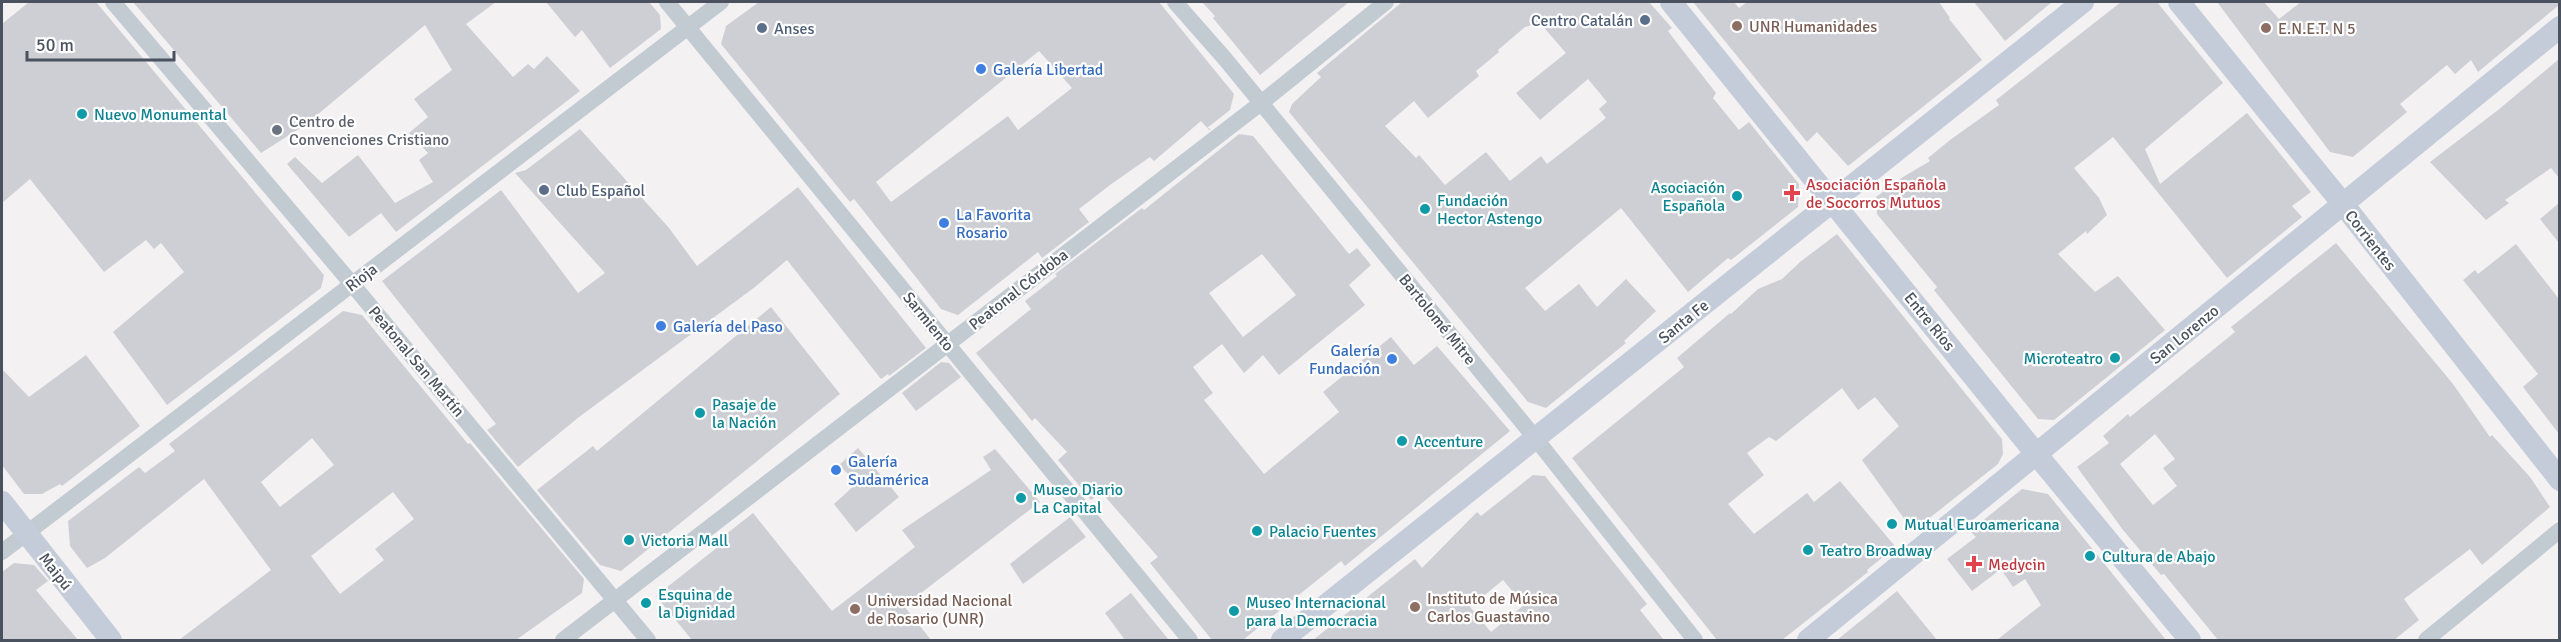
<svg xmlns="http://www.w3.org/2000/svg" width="2561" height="642" font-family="Signika,sans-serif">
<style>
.building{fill:#cecfd5;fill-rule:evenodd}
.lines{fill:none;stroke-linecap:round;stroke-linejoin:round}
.street{stroke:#c2cad2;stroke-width:16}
.secondary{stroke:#c4ccd9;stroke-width:22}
.service-dot{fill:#5c6f8a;stroke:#fff;stroke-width:2}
.education-dot{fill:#8d6e63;stroke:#fff;stroke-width:2}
.shop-dot{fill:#3f7fe0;stroke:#fff;stroke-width:2}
.culture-dot{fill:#0f9aa8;stroke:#fff;stroke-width:2}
.worship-dot{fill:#6b7280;stroke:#fff;stroke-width:2}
.health-dot{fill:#e0444e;stroke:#fff;stroke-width:2}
.labels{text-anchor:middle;stroke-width:4.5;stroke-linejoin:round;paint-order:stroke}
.service-label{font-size:16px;fill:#4e5e75;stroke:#fff;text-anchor:start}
.education-label{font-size:16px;fill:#785e54;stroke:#fff;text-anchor:start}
.shop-label{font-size:16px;fill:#366cbe;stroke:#fff;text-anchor:start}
.culture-label{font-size:16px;fill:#0d838f;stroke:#fff;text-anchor:start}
.worship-label{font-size:16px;fill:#5b616d;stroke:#fff;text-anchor:start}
.health-label{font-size:16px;fill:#be3a42;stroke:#fff;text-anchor:start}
.street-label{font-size:16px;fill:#49525e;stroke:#fff}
</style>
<rect width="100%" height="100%" fill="#f3f1f1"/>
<g class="building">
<polygon points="29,2 96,2 324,275 321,288 167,405 113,332 184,272 161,243 154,249 146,240 104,272 30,179 2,203 2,24"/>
<polygon points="133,2 496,2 466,24 513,77 528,64 534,69 547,56 580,91 396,232 381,213 349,237 287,164 295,157 322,183 358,155 395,203 433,182 419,160 428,153 409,133 428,117 414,99 452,70 425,25 305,125 261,153"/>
<polygon points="546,2 649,2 660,15 661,29 610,68 582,30 575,37"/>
<path d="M759,2H1159L1234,94L1230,110L1207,128L1211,129L1209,130L1201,121L1154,161L1150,157L1110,185L1079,209L1089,222L1042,258L1038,252L958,315L941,309L854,199L850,202L721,44L726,26ZM1039,51L1072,88L1018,130L1008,116L891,202L876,182Z"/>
<polygon points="1202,2 1349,2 1260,75 1213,18 1215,16"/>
<path d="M1402,2H1649L1672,28L1668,31L1677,43L1716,93L1713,98L1739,130L1749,122L1799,184L1798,207L1731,260L1728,258L1688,292L1621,208L1525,288L1545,311L1579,284L1597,307L1626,279L1656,311L1624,341L1626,343L1546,408L1528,402L1289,112L1292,104L1321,77L1317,73ZM1540,23L1566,53L1516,93L1540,120L1588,79L1607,102L1599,109L1606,118L1547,164L1541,156L1510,181L1486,152L1445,185L1419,155L1416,158L1385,126L1414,101L1428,118L1479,76L1476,71L1499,52L1498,50L1525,27Z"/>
<polygon points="1693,2 1734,2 1739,8 1747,2 1939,2 1950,18 1949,19 1982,60 1848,166 1817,132 1807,142"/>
<polygon points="1974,2 2052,2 2005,41"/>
<polygon points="2121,2 2157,2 2223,83 2145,149 2160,184 2247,113 2311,192 2292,206 2302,217 2227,278 2113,137 2074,168 2099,198 2107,215 2087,234 2086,231 2058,254 2095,292 2118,276 2165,330 2054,420 2038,419 1966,330 1934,290 1937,287 1877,214 1876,197 1903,177 1930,161 1928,158 1950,140 1999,105 1996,100"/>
<polygon points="2217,2 2264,2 2279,19 2301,2 2559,2 2559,5 2478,72 2471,60 2455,74 2447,65 2400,104 2407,112 2353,157 2330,152"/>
<polygon points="2559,59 2559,178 2551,168 2505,200 2509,203 2486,220 2430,162 2498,110"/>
<polygon points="580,129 669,228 697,266 798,187 926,348 889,376 888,374 881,379 787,260 755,287 579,417 518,467 487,430 496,424 382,281 501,190 578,293 605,273 515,173 526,170"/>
<path d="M1239,134L1253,136L1349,254L1357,248L1371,265L1349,285L1365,305L1279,375L1263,355L1244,373L1222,344L1193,367L1213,393L1204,400L1264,474L1339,412L1323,392L1391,337L1414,365L1437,346L1510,431L1345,566L1341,561L1243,640H1212L1150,563L1158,557L1101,492L1091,500L1058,460L1067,452L1035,418L1032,421L976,353L1031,309L1025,301L1057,276L1055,274L1142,208L1144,210ZM1262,254L1296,295L1243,337L1209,293Z"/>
<polygon points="2559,203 2559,243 2540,219"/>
<polygon points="1837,234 2002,439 2003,454 1998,464 1913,531 1862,460 1899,426 1875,397 1858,410 1842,388 1776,441 1769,437 1747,453 1764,475 1728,504 1754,534 1807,493 1814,502 1840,481 1894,545 1894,548 1867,570 1868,572 1782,640 1717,640 1572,458 1684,367 1677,358 1730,313 1731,314 1758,289 1782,279 1800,262"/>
<path d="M2336,243L2453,384L2490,437L2492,435L2530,477L2550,507L2482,565L2470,549L2404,599L2419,620L2394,640H2218L2164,574L2161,575L2123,530L2077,467L2109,443L2103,436L2128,414L2130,417L2235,332L2231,327ZM2155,434L2175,459L2163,468L2177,486L2153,505L2120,464Z"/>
<polygon points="2516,244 2559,299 2559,434 2523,387 2538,374 2463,280 2475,270 2478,274"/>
<polygon points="771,307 840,394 621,571 600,565 537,490 593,446 597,451"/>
<path d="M343,311L362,315L468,444L470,443L584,579L582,593L516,640H179L271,570L204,479L105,558L87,568L70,546L68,521L139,467L145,473L175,451L169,444ZM312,438L334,465L280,507L261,482ZM393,492L414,519L375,549L384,560L340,594L311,556Z"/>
<polygon points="86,355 140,426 62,486 60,484 42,494 24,494 2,465 2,369 29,397"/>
<polygon points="941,362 949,363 961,377 916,411 902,393"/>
<polygon points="858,448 899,497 856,532 834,504 857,483 839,465"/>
<polygon points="995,449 1040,502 904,606 931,640 692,640 656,596 719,546 716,542 753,513 832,611 915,547 902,530 991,470 983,457"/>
<path d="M1533,475L1545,476L1647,604L1640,610L1664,640H1313L1415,559L1422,568L1477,512L1481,516ZM1503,580L1524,605L1491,632L1470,607Z"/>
<polygon points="2022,489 2048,494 2166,640 1997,640 2041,605 2025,579 2013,587 2001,569 1972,591 1947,559 1976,537 1970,531"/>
<polygon points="1070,517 1086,537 1023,584 1010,564"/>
<polygon points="14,563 34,565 48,581 36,590 78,640 2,640 2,572"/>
<polygon points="1897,591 1937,640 1837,640 1874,610"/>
<polygon points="1131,593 1150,617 1169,640 1125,640 1105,613"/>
</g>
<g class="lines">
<g class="street">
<polyline points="113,2 352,284 648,640"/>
<polyline points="667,2 1190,640"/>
<polyline points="1175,2 1226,60 1536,439 1695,640"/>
<polyline points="2,552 721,2"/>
<polyline points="563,640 1261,103 1386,2"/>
<polyline points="2426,640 2560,530"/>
</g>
<g class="secondary">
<polyline points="1671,2 2037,455 2190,640"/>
<polyline points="2179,2 2343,204 2560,480"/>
<polyline points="2,502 111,640"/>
<polyline points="1282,640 2083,2"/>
<polyline points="1808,640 2560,27"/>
</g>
</g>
<g class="service-dot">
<circle cx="1645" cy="20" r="6"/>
<circle cx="762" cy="28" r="6"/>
<circle cx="544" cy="190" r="6"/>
</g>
<g class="education-dot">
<circle cx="1737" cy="26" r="6"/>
<circle cx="2266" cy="28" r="6"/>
<circle cx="1415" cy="607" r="6"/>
<circle cx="855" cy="609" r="6"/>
</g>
<g class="shop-dot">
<circle cx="981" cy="69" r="6"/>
<circle cx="944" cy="223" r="6"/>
<circle cx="661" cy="326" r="6"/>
<circle cx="1392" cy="359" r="6"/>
<circle cx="836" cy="470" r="6"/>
</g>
<g class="culture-dot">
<circle cx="82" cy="114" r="6"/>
<circle cx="1737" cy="196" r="6"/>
<circle cx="1425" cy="209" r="6"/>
<circle cx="2115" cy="358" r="6"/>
<circle cx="700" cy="413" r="6"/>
<circle cx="1402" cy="441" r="6"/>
<circle cx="1021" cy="498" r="6"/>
<circle cx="1892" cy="524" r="6"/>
<circle cx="1257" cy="531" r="6"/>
<circle cx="629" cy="540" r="6"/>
<circle cx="1808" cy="550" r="6"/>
<circle cx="2090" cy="556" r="6"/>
<circle cx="646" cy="603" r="6"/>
<circle cx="1234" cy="611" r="6"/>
</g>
<circle class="worship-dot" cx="277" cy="130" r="6"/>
<g class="health-dot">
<path d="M1789 184h6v6h6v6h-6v6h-6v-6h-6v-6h6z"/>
<path d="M1971 555h6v6h6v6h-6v6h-6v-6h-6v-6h6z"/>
</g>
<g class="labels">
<g class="service-label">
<text x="1633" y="26" text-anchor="end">Centro Catalán</text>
<text x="774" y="34">Anses</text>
<text x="556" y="196">Club Español</text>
</g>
<g class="education-label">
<text x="1749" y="32">UNR Humanidades</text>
<text x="2278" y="34">E.N.E.T. N 5</text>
<text x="1427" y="604">Instituto de Música<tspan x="1427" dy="18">Carlos Guastavino</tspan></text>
<text x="867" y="606">Universidad Nacional<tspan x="867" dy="18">de Rosario (UNR)</tspan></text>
</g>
<g class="shop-label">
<text x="993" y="75">Galería Libertad</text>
<text x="956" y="220">La Favorita<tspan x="956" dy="18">Rosario</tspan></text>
<text x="673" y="332">Galería del Paso</text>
<text x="1380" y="356" text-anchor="end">Galería<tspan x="1380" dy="18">Fundación</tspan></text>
<text x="848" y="467">Galería<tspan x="848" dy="18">Sudamérica</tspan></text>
</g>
<g class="culture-label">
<text x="94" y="120">Nuevo Monumental</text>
<text x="1725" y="193" text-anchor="end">Asociación<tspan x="1725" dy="18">Española</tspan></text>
<text x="1437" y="206">Fundación<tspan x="1437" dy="18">Hector Astengo</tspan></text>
<text x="2103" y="364" text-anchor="end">Microteatro</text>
<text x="712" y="410">Pasaje de<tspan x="712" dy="18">la Nación</tspan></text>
<text x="1414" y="447">Accenture</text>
<text x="1033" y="495">Museo Diario<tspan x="1033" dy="18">La Capital</tspan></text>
<text x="1904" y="530">Mutual Euroamericana</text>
<text x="1269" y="537">Palacio Fuentes</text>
<text x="641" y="546">Victoria Mall</text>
<text x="1820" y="556">Teatro Broadway</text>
<text x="2102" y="562">Cultura de Abajo</text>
<text x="658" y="600">Esquina de<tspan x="658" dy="18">la Dignidad</tspan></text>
<text x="1246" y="608">Museo Internacional<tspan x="1246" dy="18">para la Democracia</tspan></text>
</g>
<g class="worship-label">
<text x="289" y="127">Centro de<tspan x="289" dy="18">Convenciones Cristiano</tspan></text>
</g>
<g class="health-label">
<text x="1806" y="190">Asociación Española<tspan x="1806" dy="18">de Socorros Mutuos</tspan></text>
<text x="1988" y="570">Medycin</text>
</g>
<g class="street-label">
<text transform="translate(2371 240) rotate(52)" y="6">Corrientes</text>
<text transform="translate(361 277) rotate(-37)" y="6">Rioja</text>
<text transform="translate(1018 289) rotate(-38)" y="6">Peatonal Córdoba</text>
<text transform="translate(1438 319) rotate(51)" y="6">Bartolomé Mitre</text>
<text transform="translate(929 321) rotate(51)" y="6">Sarmiento</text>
<text transform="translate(1683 321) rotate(-39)" y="6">Santa Fe</text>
<text transform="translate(1930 321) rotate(51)" y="6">Entre Ríos</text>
<text transform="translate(2184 334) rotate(-39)" y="6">San Lorenzo</text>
<text transform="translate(417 361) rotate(50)" y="6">Peatonal San Martín</text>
<text transform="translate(56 571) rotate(52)" y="6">Maipú</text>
</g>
</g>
<rect width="2561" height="642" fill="none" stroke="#49525e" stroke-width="6"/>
<path d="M27 51v9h147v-9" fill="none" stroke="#49525e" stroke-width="3"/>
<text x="36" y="51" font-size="18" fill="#49525e" stroke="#ffffff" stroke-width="4.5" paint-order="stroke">50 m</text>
</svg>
